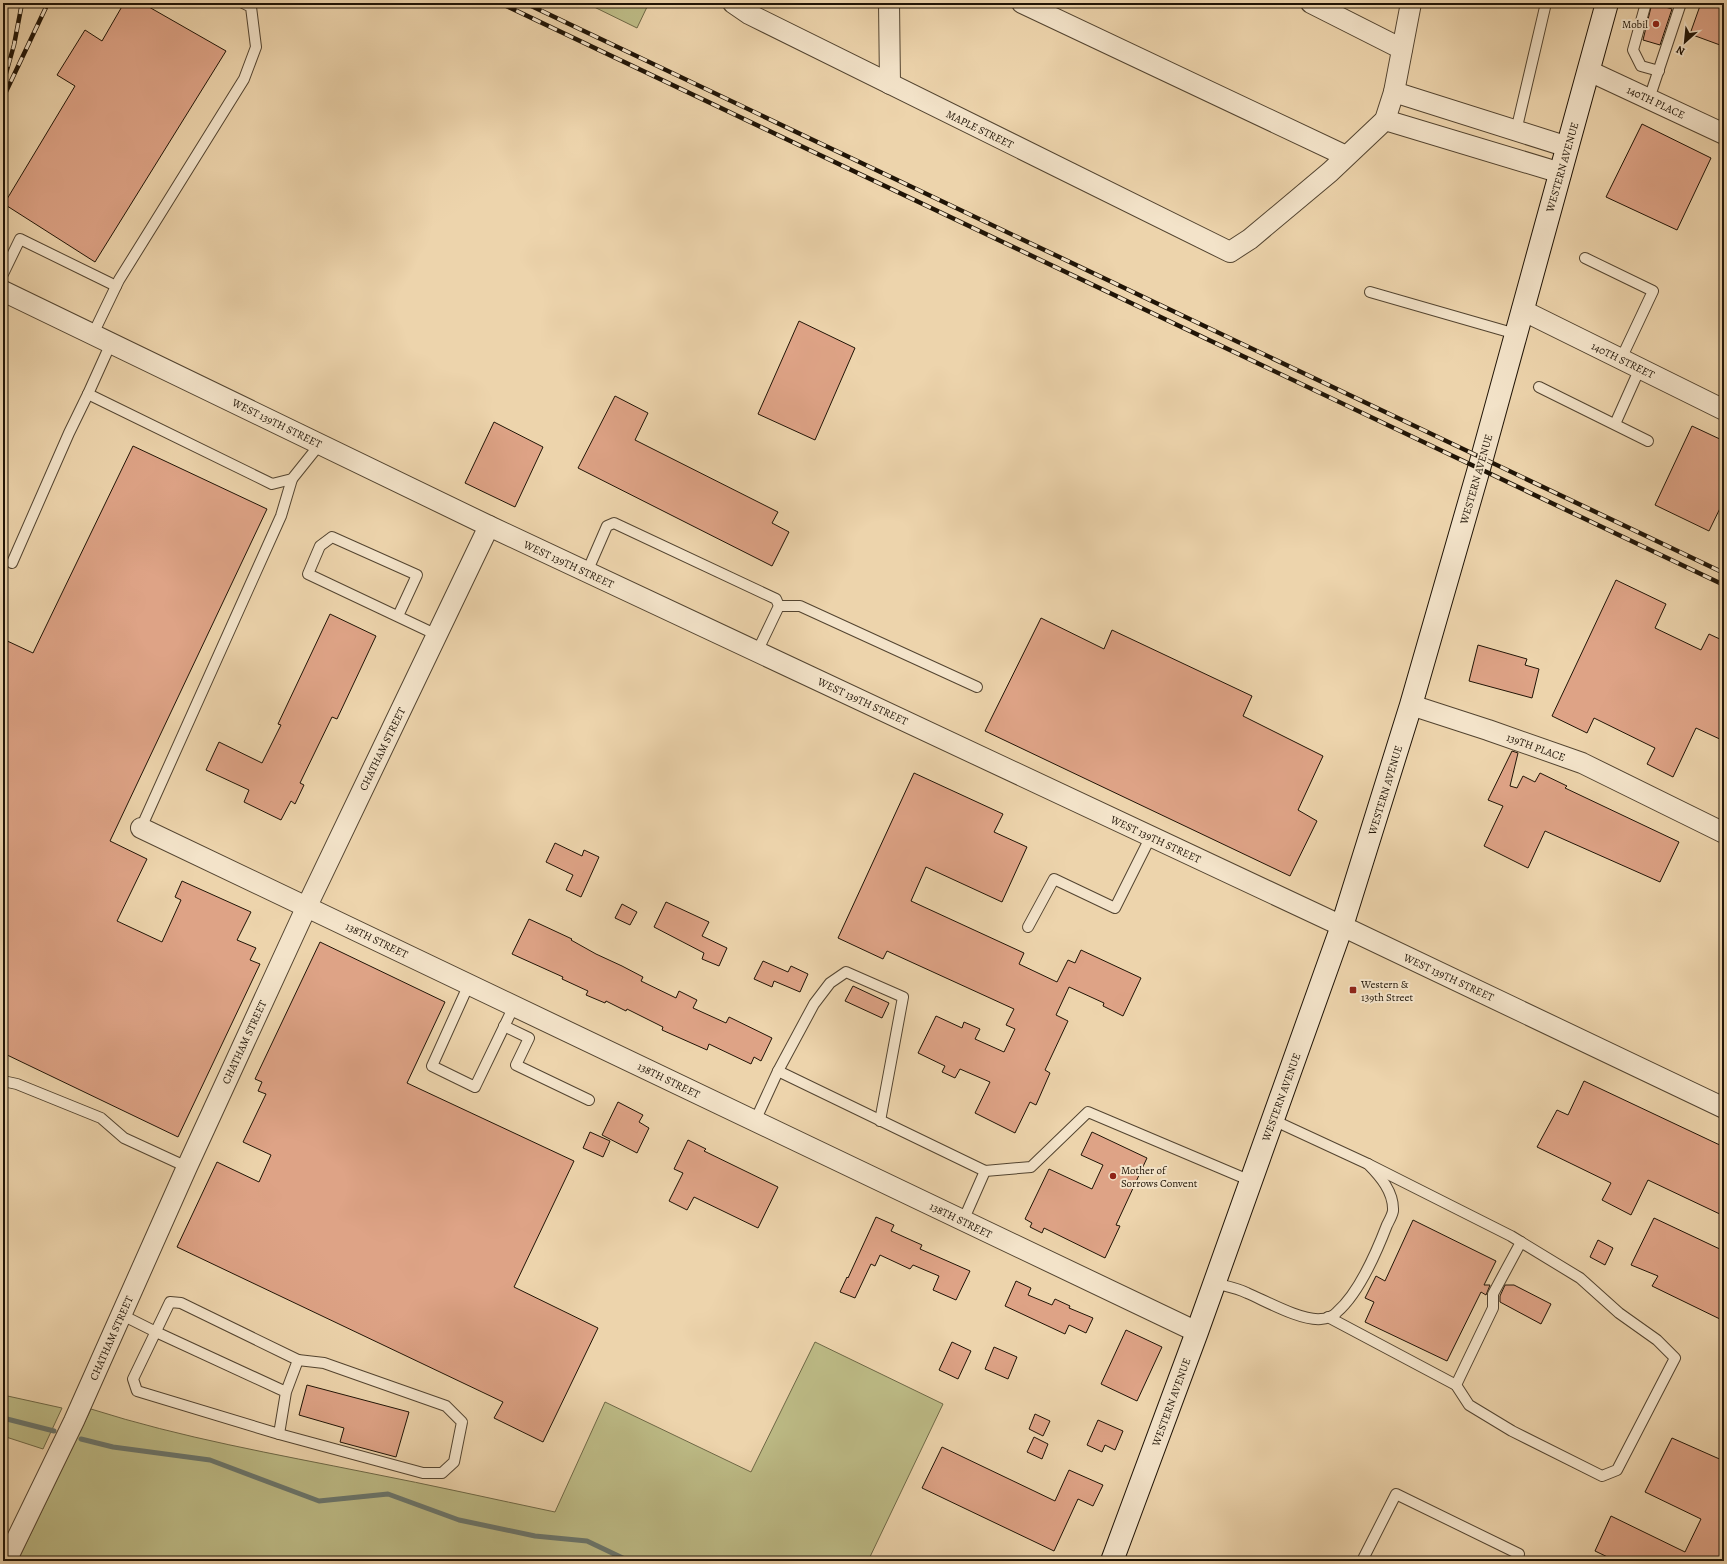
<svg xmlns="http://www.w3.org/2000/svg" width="1727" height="1564" font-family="Alegreya,serif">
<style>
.green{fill:#bdbb86;stroke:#6e6846}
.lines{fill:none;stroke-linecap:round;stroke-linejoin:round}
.stream{stroke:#6a766d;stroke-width:5}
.building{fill:#dea386;stroke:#201406}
.service-casing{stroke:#534430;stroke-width:12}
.minor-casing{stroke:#534430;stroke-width:22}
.secondary-casing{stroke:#201406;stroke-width:24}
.service{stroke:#f3e3c9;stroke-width:10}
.minor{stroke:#f3e3c9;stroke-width:20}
.secondary{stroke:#f3e3c9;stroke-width:22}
.rail-casing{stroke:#201406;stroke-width:4.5}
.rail{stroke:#f3e3c9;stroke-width:3;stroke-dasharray:9;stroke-linecap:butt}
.poi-dot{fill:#8f2418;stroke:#f3e3c9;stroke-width:1.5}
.labels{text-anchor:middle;stroke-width:4;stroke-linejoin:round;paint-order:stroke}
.poi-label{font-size:11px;fill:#201406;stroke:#f3e3c9;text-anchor:start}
.street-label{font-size:11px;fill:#201406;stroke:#f3e3c9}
</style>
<rect width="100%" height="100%" fill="#edd4ac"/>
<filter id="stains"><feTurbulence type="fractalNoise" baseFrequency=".005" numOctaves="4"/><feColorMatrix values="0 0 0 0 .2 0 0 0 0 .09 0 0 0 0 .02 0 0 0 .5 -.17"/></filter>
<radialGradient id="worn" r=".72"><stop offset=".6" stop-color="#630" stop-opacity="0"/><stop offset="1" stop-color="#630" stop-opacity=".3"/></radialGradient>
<g class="green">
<polygon points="586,3 638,3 647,7 637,28"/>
<path d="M815,1342L943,1404L868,1561H21L18,1560L91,1409C182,1438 275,1454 369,1473C431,1485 493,1499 555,1512L605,1402L751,1472Z"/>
<polygon points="3,1395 62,1408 43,1449 3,1436"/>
</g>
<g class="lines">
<g class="stream">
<polyline points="3,1418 54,1431"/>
<polyline points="81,1439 113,1447 210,1460 319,1501 388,1494 459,1520 535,1536 587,1541 629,1561"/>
</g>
</g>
<g class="building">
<polygon points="124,3 142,3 226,51 95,262 4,204 75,86 57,75 85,30 102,41"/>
<polygon points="1652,3 1672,9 1660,45 1643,40"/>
<polygon points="1701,3 1724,3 1724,35 1720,45 1690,34"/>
<polygon points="1642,124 1711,158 1677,230 1606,197"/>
<polygon points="799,321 855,348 815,440 758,414"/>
<polygon points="615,396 648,413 635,440 778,512 772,523 789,532 772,566 578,468"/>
<polygon points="494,422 543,447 515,507 465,483"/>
<polygon points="1692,426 1724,441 1724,500 1709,531 1655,505"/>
<polygon points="133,446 267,509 110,841 147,859 117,921 162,942 181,900 175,897 182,881 251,912 237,940 256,948 250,960 260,964 178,1137 3,1053 3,639 33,653"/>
<polygon points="1616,580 1666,604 1655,628 1701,650 1709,634 1724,641 1724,741 1696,728 1673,777 1647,764 1655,748 1594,718 1587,733 1552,716"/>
<polygon points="330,614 376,636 337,719 332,717 300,783 304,785 295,804 291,801 281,820 244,802 249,790 206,770 219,742 262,763 281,725 278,724"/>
<polygon points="1041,618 1104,649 1112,630 1252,696 1243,716 1323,756 1298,810 1317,821 1290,876 985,731"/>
<polygon points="1478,645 1527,659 1525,665 1539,669 1532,698 1469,681"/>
<polygon points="1512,751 1518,753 1510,786 1517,788 1523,776 1535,782 1540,773 1567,786 1565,788 1679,842 1660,882 1545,831 1528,868 1484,846 1503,806 1488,800"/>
<polygon points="914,773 1003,814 994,832 1027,847 1002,902 926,867 911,901 1024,953 1019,964 1057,982 1068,960 1075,963 1081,950 1141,978 1123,1016 1103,1006 1104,1003 1069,987 1056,1015 1068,1021 1045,1070 1050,1073 1036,1105 1030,1102 1015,1133 975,1113 990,1082 960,1069 955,1078 942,1072 945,1066 918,1053 936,1016 962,1028 964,1022 980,1029 975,1039 1004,1052 1015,1029 1006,1025 1014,1009 887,951 883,959 838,938"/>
<polygon points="555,843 582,856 584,850 599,857 581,897 566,890 573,875 546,862"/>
<polygon points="666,902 709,922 702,936 727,948 719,966 702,959 704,953 654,927"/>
<polygon points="622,904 637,912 630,925 615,918"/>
<polygon points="529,919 572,939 571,940 596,954 622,966 643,977 641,981 676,998 679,991 697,1000 693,1008 726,1023 729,1017 772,1038 761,1061 754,1057 751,1064 709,1044 707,1050 662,1030 663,1027 627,1009 626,1011 606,1001 605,1003 586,995 588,991 562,979 563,977 512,954"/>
<polygon points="320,942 445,1002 407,1083 574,1161 514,1287 598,1328 543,1442 494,1418 503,1402 177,1247 217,1162 259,1182 271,1155 243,1142 266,1094 258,1091 262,1082 255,1079"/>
<polygon points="763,961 788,972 791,966 808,974 800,992 774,981 772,987 754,979"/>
<polygon points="853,986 889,1003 882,1018 845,1001"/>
<polygon points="1584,1081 1724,1147 1724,1216 1648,1180 1631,1215 1602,1200 1611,1183 1537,1147 1557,1110 1568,1115"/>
<polygon points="618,1102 643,1115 639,1122 649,1128 637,1153 602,1135"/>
<polygon points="590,1132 610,1141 603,1157 583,1148"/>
<polygon points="1092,1132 1147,1158 1116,1225 1120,1226 1105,1258 1044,1228 1042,1233 1030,1227 1032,1223 1025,1219 1049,1169 1092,1189 1103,1165 1081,1155"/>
<polygon points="688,1140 706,1149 704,1151 778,1187 758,1228 694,1197 687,1210 669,1201 683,1173 674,1169"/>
<polygon points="876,1217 894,1225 891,1231 922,1245 920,1249 970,1271 956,1300 933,1290 939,1276 913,1265 910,1269 880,1255 875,1266 871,1264 855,1298 840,1292 847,1277 848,1278"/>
<polygon points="1654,1218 1724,1251 1724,1321 1652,1286 1658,1276 1631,1265"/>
<polygon points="1413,1220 1496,1261 1484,1285 1490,1285 1486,1295 1481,1292 1447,1361 1365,1322 1374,1302 1365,1298 1376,1276 1385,1281"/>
<polygon points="1598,1240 1613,1248 1605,1265 1590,1257"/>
<polygon points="1016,1281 1031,1288 1028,1295 1052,1305 1055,1299 1070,1306 1069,1308 1093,1318 1086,1333 1069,1325 1065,1334 1005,1306"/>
<polygon points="1505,1285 1514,1285 1551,1304 1541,1324 1500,1302 1500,1296"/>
<polygon points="1126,1330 1162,1347 1137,1401 1101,1384"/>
<polygon points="952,1342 971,1351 958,1379 939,1370"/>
<polygon points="994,1347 1017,1357 1008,1379 985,1369"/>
<polygon points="307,1385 409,1412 396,1457 340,1442 344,1428 299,1415"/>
<polygon points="1035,1414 1050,1421 1043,1436 1029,1429"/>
<polygon points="1098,1420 1123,1431 1115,1450 1105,1445 1102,1452 1087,1445"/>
<polygon points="1034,1437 1048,1444 1042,1459 1027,1452"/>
<polygon points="1672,1438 1724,1461 1724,1547 1717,1561 1616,1561 1595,1551 1611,1516 1685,1552 1701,1519 1645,1492"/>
<polygon points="942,1447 1055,1501 1069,1470 1103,1485 1093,1506 1078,1499 1054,1551 922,1488"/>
</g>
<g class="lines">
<defs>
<g id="service">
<polyline points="1646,3 1633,50 1641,66 1659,71"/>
<polyline points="1649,99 1681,3"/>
<polyline points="1516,131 1546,3"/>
<polyline points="1585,258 1653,291 1621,359"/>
<polyline points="3,274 20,239 116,286"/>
<polyline points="1370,292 1516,334"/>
<polyline points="93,334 119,280 244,79 256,47 251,7 243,3"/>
<polyline points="111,343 88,394 272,484 292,479 320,444"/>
<polyline points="1539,387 1648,441"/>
<polyline points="1615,424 1640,368"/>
<polyline points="12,563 69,433 88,394"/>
<polyline points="587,572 607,526 614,523 776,599 779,606 757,652"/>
<polyline points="779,606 800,606 977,687"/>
<polyline points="398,616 417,575 332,537 320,546 308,574 437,635"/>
<polyline points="141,828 281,516 292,479"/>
<polyline points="1028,927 1054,879 1115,908 1151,836"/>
<polyline points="469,984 432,1066 475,1087 514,1006"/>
<polyline points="504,1026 529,1038 516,1065 589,1100"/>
<polyline points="778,1071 985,1171 1031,1167 1088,1112 1251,1181"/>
<polyline points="3,1081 17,1084 101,1118 124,1138 187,1167"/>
<polyline points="755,1121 778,1071 814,1004 830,983 846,972 903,997 880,1121"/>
<polyline points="963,1221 985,1171"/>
<path d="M1214,1283C1225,1286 1237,1288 1247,1293C1266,1301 1301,1321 1321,1319C1326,1319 1334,1316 1337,1312C1358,1294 1377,1251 1387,1225C1389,1221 1392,1216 1393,1211C1394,1192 1380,1176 1368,1164L1273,1120"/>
<polyline points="122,1315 156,1332 286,1392 279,1434 137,1391 133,1379 170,1302 181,1303 298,1360 286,1392"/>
<polyline points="1328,1317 1456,1385 1469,1405 1512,1431 1602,1476 1617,1470 1675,1358 1657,1340 1619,1313 1580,1278 1511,1236 1368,1164"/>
<polyline points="1456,1385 1493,1308 1493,1294 1521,1242"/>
<polyline points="279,1434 423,1473 442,1473 454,1462 462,1422 446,1406 324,1363 298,1360"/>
<polyline points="1362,1561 1396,1494 1519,1554 1516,1561"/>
</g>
<g id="minor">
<polyline points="733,3 749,14 1230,252 1250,239 1330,172 1385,120 1394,92 1411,3"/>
<polyline points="889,3 890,84"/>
<polyline points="1022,3 1346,156"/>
<polyline points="1311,3 1402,49"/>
<polyline points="1589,71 1724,134"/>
<polyline points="1394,92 1568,147"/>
<polyline points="1385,120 1561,173"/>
<polyline points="3,291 489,526 1342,926 1724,1108"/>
<polyline points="1522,310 1724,410"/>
<polyline points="1411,705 1488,730 1582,763 1724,833"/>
<polyline points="141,828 1197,1332"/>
<polyline points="6,1561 74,1421 187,1167 307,906 489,526"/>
</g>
<polyline id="secondary" points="1112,1561 1197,1332 1342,926 1411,705 1482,458 1607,3"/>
</defs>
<use href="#service" class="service-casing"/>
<use href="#minor" class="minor-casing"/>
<use href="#secondary" class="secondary-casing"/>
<use href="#service" class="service"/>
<use href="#minor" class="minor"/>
<use href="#secondary" class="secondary"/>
<defs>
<g id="rail">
<polyline points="500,3 1724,585"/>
<polyline points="525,3 1724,573"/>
<polyline points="3,84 14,45 22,3"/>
<polyline points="3,98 48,3"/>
</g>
</defs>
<use href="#rail" class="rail-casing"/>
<use href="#rail" class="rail"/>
</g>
<g class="poi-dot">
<circle cx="1656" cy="24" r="4"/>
<rect x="1349" y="986" width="8" height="8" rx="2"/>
<circle cx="1113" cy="1176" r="4"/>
</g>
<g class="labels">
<g class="poi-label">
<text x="1648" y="28" text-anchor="end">Mobil</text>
<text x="1361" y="988">Western &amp;<tspan x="1361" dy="13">139th Street</tspan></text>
<text x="1121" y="1174">Mother of<tspan x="1121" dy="13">Sorrows Convent</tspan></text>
</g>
<g class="street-label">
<text transform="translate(1656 102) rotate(25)" y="4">140TH PLACE</text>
<text transform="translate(980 129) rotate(26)" y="4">MAPLE STREET</text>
<text transform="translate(1562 167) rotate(-74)" y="4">WESTERN AVENUE</text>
<text transform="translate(1623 360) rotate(26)" y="4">140TH STREET</text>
<text transform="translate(277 423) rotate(26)" y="4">WEST 139TH STREET</text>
<text transform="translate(1476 479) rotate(-74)" y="4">WESTERN AVENUE</text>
<text transform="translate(569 564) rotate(25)" y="4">WEST 139TH STREET</text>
<text transform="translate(863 701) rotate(25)" y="4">WEST 139TH STREET</text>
<text transform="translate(1536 747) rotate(20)" y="4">139TH PLACE</text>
<text transform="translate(382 749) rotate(-64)" y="4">CHATHAM STREET</text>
<text transform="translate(1385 790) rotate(-73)" y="4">WESTERN AVENUE</text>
<text transform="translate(1156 839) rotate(25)" y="4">WEST 139TH STREET</text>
<text transform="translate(377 940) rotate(26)" y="4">138TH STREET</text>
<text transform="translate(1449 977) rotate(25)" y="4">WEST 139TH STREET</text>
<text transform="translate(244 1042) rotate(-65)" y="4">CHATHAM STREET</text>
<text transform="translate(669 1080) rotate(26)" y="4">138TH STREET</text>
<text transform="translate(1281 1097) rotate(-70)" y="4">WESTERN AVENUE</text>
<text transform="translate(961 1220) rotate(26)" y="4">138TH STREET</text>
<text transform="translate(111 1338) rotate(-66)" y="4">CHATHAM STREET</text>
<text transform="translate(1171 1402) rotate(-70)" y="4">WESTERN AVENUE</text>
</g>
</g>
<rect width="1727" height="1564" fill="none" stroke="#edd4ac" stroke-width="16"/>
<rect x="4" y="4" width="1719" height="1556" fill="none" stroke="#201406" stroke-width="2"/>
<rect x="8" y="8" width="1711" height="1548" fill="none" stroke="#201406"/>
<g transform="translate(1685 42) rotate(207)" stroke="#f3e3c9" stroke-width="3" paint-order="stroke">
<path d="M0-3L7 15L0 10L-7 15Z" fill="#201406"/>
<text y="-6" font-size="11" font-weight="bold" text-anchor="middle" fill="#201406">N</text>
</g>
<rect width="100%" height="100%" filter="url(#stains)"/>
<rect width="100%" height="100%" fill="url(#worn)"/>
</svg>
